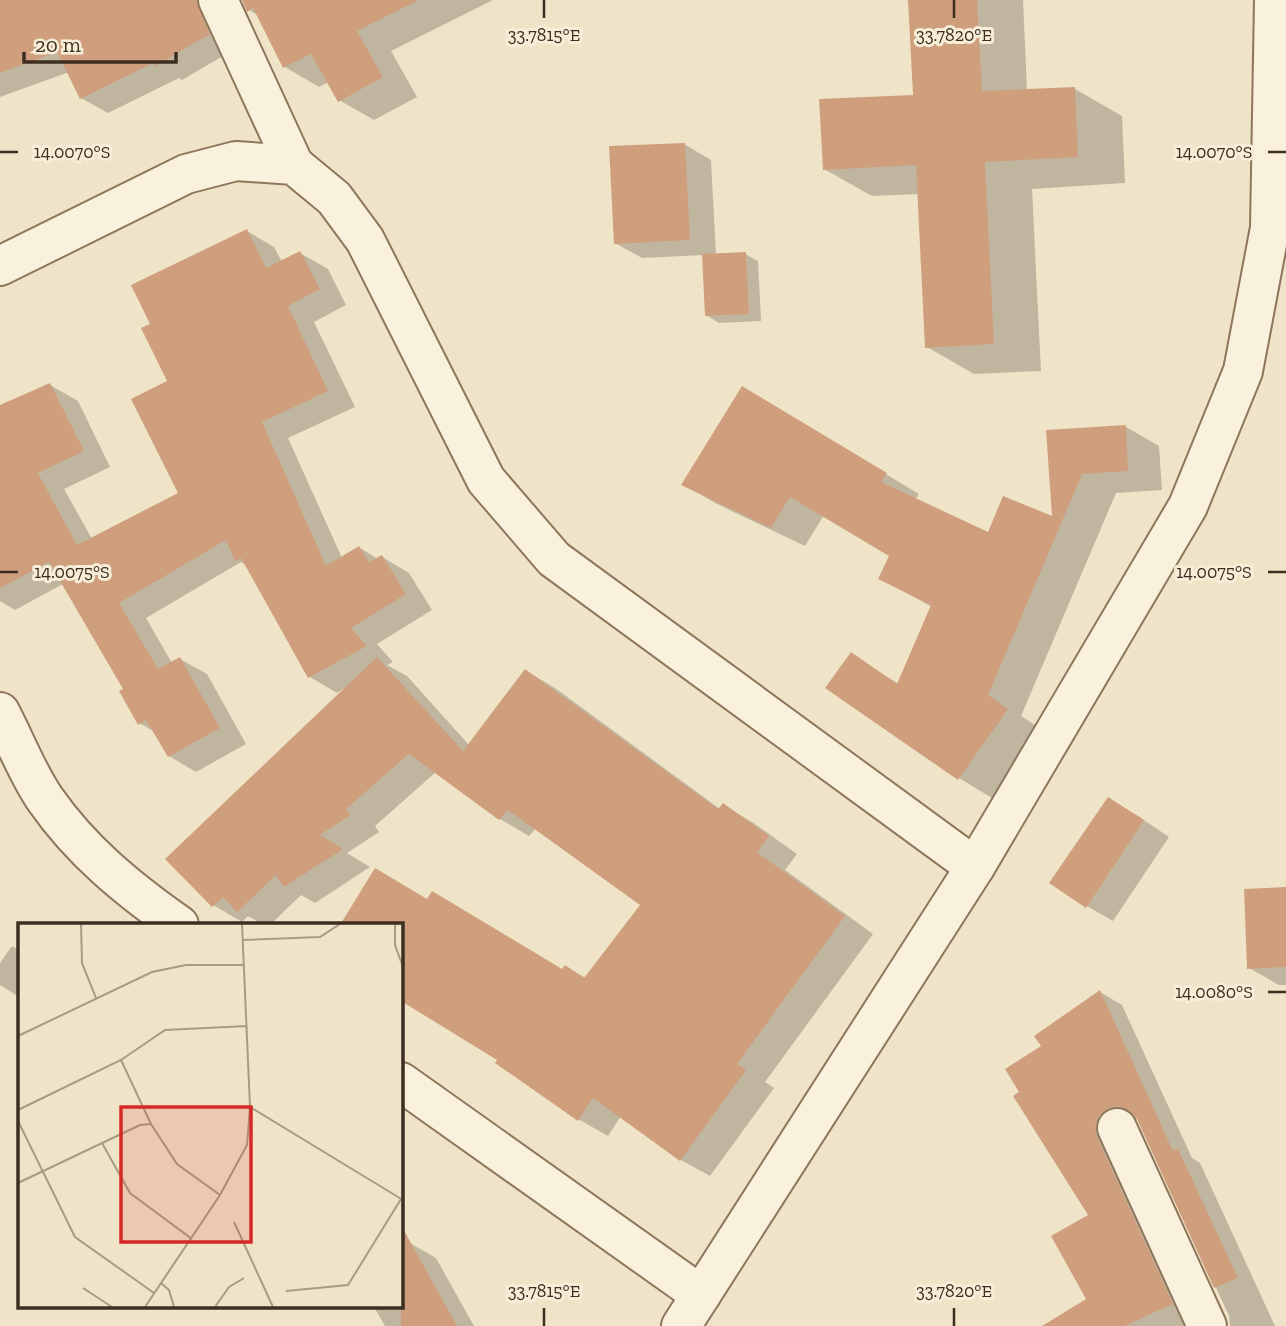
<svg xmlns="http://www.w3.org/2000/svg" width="1286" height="1326" font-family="'Zilla Slab',serif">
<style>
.shadow{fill:#0003}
.building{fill:#cf9f7d}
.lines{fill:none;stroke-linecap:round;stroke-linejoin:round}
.minor-casing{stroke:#8d765c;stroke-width:42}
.minor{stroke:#faf1dc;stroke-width:38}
.ticks{fill:none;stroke:#3d2e20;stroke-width:2.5}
.inset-road{fill:none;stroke:#a89b85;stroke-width:2}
.view{fill:#d62828;fill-opacity:0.15;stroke:#d62828;stroke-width:3.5}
.inset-edge{fill:none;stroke:#3d2e20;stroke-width:3.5}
.ticks-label{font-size:18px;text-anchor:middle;fill:#3d2e20;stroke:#f7eed8;stroke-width:6;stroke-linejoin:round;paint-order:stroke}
</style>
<rect width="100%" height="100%" fill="#f0e4c8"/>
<g class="shadow">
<polygon points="0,0 229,0 235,49 182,80 179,78 108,113 81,98 69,72 0,97"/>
<polygon points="244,0 493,0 391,51 417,97 374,120 339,100 329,82 319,87 285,67 259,16 249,10"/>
<polygon points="910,0 1023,0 1027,91 1075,89 1122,116 1125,183 1032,189 1041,371 974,374 927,347 919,194 872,196 824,169 915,96"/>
<polygon points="684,144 711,160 716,255 745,254 758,261 761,321 719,323 706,315 704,255 642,258 615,243"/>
<polygon points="247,231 274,247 282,262 300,253 328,269 346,305 314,322 355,407 288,438 342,558 360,548 378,559 382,557 409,573 432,610 377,644 393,662 387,665 407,676 469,745 526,671 555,688 720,809 723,805 752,822 797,854 785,870 873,934 765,1082 774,1088 710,1176 681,1160 621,1116 608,1136 578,1119 499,1059 401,992 401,925 342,925 376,870 428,901 563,971 566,967 586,978 642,905 536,828 529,836 500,819 436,772 375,826 379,832 347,853 370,867 315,903 301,895 270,925 264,925 248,916 242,922 213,905 345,688 337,693 310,677 248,566 241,562 146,618 172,663 180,659 207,674 246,744 196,772 169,756 155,732 139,723 125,689 63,584 15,610 0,601 0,409 50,385 78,401 110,467 64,489 92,539 181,494 169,382 152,325"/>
<polygon points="776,408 919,494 915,500 988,535 1054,519 1048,431 1126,427 1159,446 1162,490 1116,493 1021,716 1041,729 992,798 959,778 851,655 899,684 932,607 881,579 892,556 824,515 805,546 717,504 684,485"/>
<polygon points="1135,814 1169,837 1113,921 1087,906"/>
<polygon points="1286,889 1286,985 1279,985 1249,968"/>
<polygon points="12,946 19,950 19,997 0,985 0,963"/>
<polygon points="1100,992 1122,1005 1192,1158 1200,1163 1275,1326 1230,1326 1229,1316 1139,1119 1130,1120 1198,1326 1087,1326 1091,1216 1022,1093 1044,1047"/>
<polygon points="410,1243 436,1258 474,1326 385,1326 374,1307 401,1307 401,1248"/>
</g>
<g class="building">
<polygon points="0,0 196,0 210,34 155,66 153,63 80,99 57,52 0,73"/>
<polygon points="242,0 419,0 357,31 383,77 338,102 311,54 283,68 253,8 247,12"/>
<polygon points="908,0 977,0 982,91 1075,87 1078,157 985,162 994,344 925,348 916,165 823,170 819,99 913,95"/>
<polygon points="685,143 690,240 614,244 609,146"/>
<polygon points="247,229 266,268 300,251 320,289 288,306 328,391 262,422 326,566 359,546 369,562 382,555 406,594 351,628 367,646 308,678 241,558 235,561 226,540 119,603 158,669 180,657 220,728 168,757 146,720 138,725 119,691 123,689 49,562 0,588 0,405 50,383 84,451 38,473 77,545 178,493 131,399 167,381 141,328 150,324 131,285"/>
<polygon points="746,252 749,314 705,316 702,254"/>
<polygon points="742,386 887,473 881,482 988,532 1003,496 1052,516 1046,430 1126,425 1128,471 1082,474 988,695 1008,709 958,780 825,688 851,652 897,684 931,605 878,579 889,556 790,497 771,528 681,485"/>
<polygon points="377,657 463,751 525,669 718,809 723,803 769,836 757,852 845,916 737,1064 746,1070 680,1161 593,1098 578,1121 495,1063 497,1060 401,1001 401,925 340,925 375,868 427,899 432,891 562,969 565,965 584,978 640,905 508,810 499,820 409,754 346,809 350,815 320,835 343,849 284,887 276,875 237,912 223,897 212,907 165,859"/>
<polygon points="1108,797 1144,820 1086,908 1049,883"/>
<polygon points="1286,887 1286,967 1247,969 1244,889"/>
<polygon points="1100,990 1173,1151 1178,1149 1238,1278 1214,1288 1137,1119 1129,1110 1118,1106 1109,1108 1099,1116 1095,1127 1097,1137 1173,1304 1124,1326 1042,1326 1086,1299 1051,1236 1088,1215 1013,1096 1019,1092 1005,1069 1041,1046 1034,1036"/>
<polygon points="401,1225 457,1326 401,1326"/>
</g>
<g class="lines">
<defs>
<g id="minor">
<polyline points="218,0 294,165"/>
<polyline points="0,266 186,174 236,161 294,165 334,198 365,240 486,480 554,559 975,867"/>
<path d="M0,712C15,740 27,773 45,799C81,851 128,889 179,925"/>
<polyline points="401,1082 701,1295"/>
<polyline points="1117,1128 1207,1326"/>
<polyline points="681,1326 975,867 1188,506 1243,371 1270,228 1274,0"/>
</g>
</defs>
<use href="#minor" class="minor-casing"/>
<use href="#minor" class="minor"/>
</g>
<path class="ticks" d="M544,0V18M954,0V18M0,152H18M1268,152H1286M0,572H18M1268,572H1286M1268,992H1286M544,1308V1326M954,1308V1326"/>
<g transform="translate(18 923)">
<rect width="385" height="385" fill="#f0e4c8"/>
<path class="inset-road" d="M63,1L64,40L78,75M377,1V22L385,44M225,17L302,14L322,1M0,113L134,49L168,42H226M103,137L133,201M232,184L385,277M0,187L103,137L147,107L229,103M0,198L57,314L136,370M84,220L112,270L174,316M0,260L122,202L133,201L159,241L202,272M216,299L255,384M143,360L151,367L156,384M65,365L94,384M268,368L330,362L383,276M127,384L202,272L229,222L232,184L224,1M197,384L211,364L226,355"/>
<path class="view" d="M103,184H233V319H103Z"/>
<rect width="385" height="385" class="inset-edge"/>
</g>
<g class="ticks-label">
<text x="544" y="41">33.7815°E</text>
<text x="954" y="41">33.7820°E</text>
<text x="72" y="158">14.0070°S</text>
<text x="1214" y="158">14.0070°S</text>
<text x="72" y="578">14.0075°S</text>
<text x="1214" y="578">14.0075°S</text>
<text x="1214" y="998">14.0080°S</text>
<text x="544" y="1297">33.7815°E</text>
<text x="954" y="1297">33.7820°E</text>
</g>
<path d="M24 52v10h152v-10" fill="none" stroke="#3d2e20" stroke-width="3.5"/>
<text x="35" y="52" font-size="21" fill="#3d2e20" stroke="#f7eed8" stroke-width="5" paint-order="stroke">20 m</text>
</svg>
